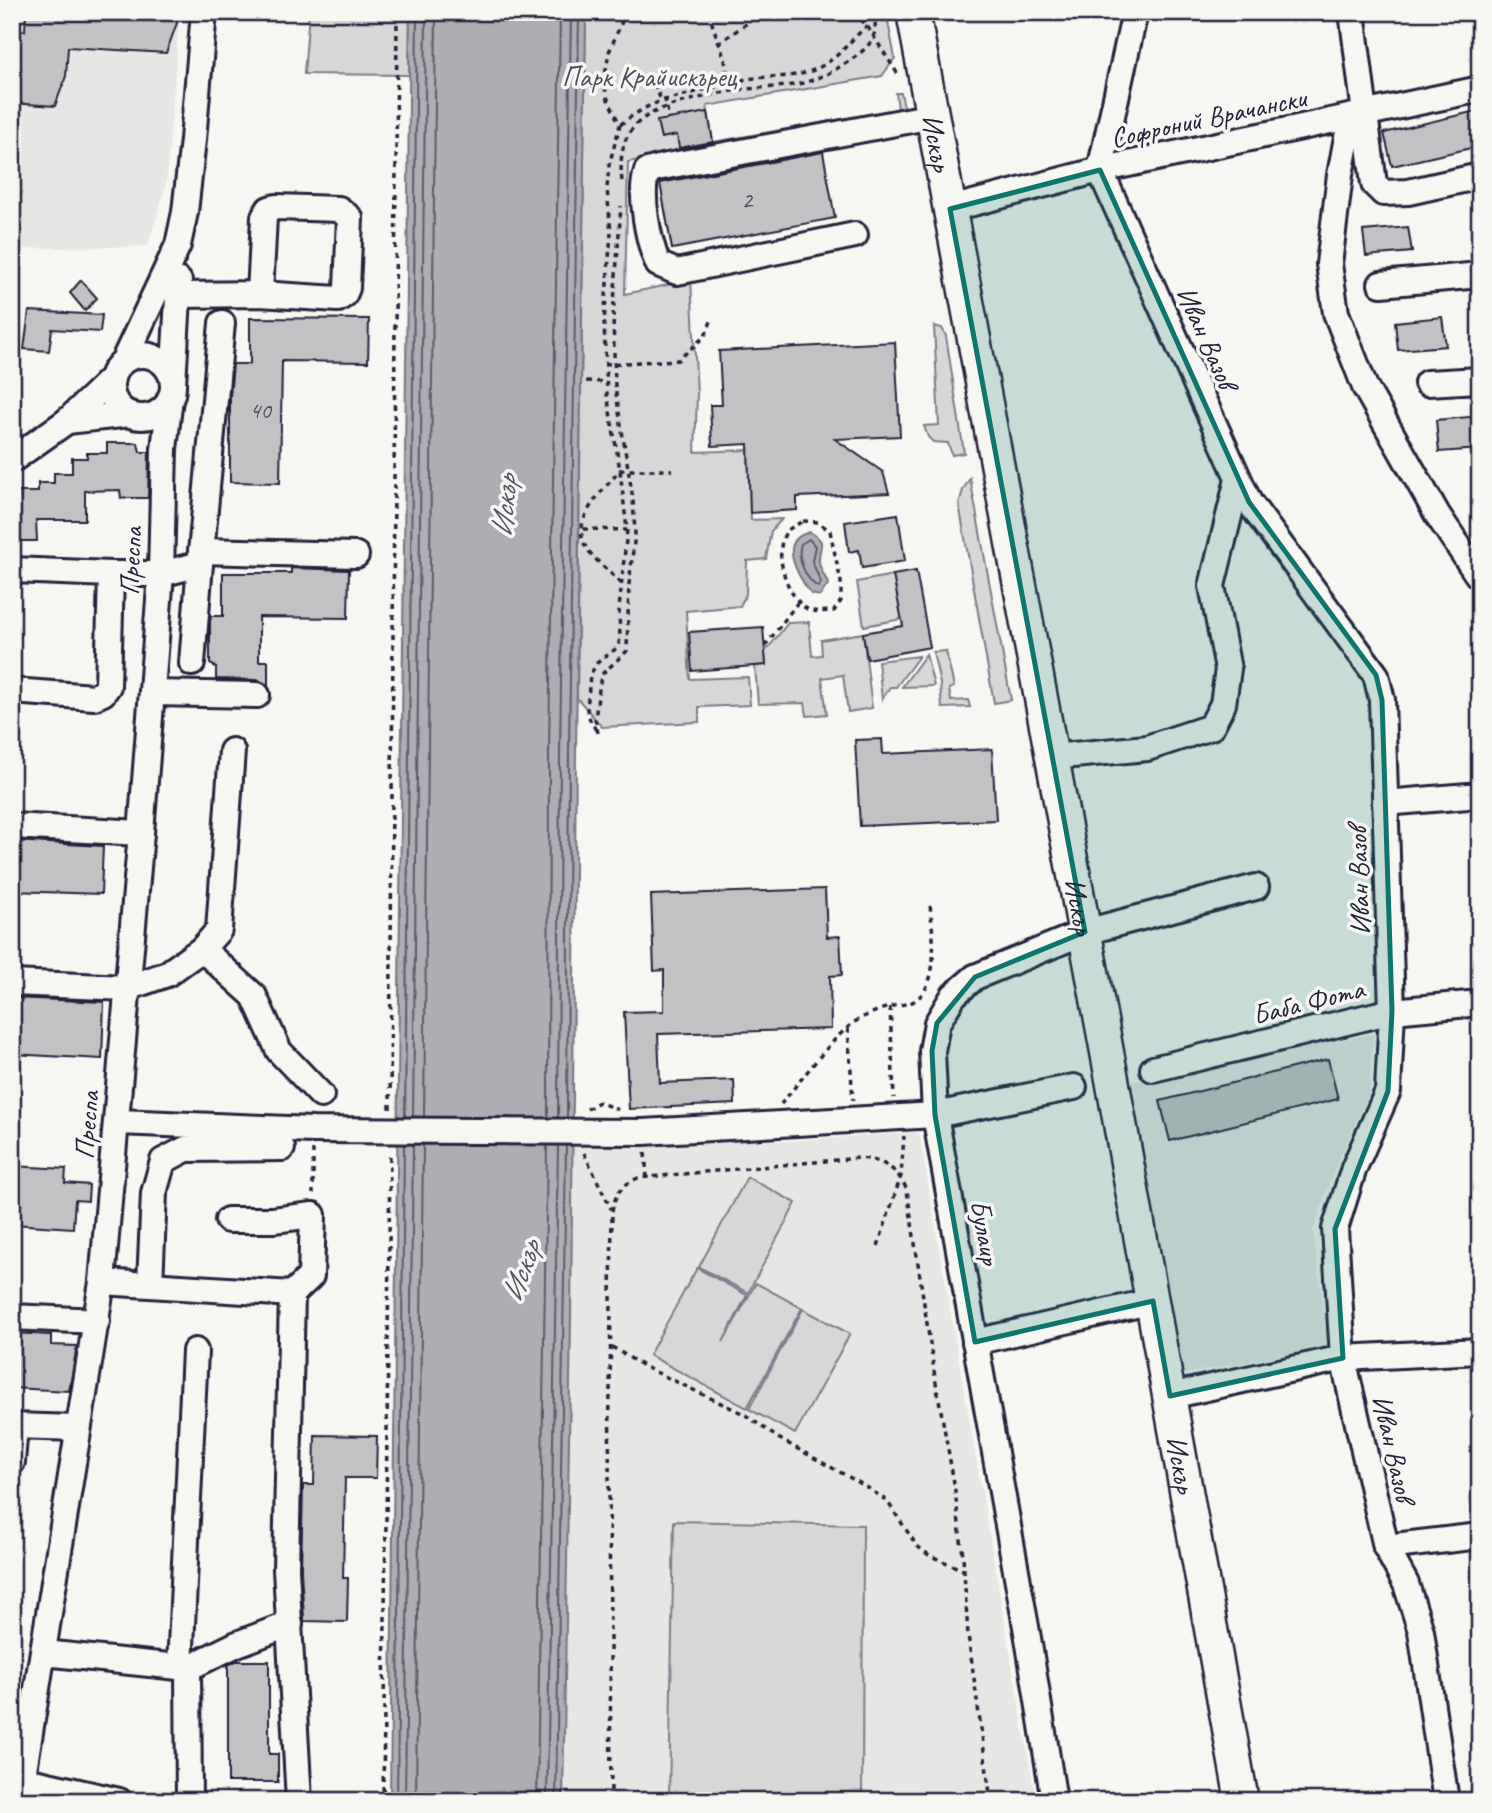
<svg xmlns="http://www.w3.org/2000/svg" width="1492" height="1813" font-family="Caveat,sans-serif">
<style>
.built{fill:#e6e6e4}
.green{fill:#d7d7d7;stroke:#7c7c89;stroke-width:2}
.water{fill:#adadb3;stroke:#757583;stroke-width:2}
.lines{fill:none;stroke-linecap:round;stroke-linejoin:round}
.shore{stroke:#5a5a6b;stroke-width:2}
.building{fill:#c2c2c4;stroke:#22223b;stroke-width:2}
.minor-casing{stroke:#22223b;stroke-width:30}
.major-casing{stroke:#22223b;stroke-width:37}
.path{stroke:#22223b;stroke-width:3.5;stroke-dasharray:5 5;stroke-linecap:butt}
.minor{stroke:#f6f6f2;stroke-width:24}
.major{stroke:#f6f6f2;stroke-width:32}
.marked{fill:#0f766e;fill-opacity:0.2;stroke:#0f766e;stroke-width:5;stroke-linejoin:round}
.labels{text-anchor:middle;stroke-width:7;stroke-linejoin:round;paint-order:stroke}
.number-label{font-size:24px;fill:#4a4a5d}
.park-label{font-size:28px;fill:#4f4f62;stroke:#f6f6f2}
.street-label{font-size:28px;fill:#22223b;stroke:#f6f6f2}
.water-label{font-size:30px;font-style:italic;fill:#535365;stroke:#f6f6f2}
</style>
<rect width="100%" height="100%" fill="#f6f6f2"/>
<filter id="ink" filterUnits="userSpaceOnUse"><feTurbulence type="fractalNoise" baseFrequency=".0143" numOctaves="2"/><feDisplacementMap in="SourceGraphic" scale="14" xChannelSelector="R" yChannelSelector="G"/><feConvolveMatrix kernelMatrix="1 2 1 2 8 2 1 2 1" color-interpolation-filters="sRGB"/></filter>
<g filter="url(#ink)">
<g class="built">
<polygon points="12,12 180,12 166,185 148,246 12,249"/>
<polygon points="1373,1034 1369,1093 1337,1163 1313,1231 1328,1346 1175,1376 1125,1083"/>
<polygon points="919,1132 1036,1801 563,1801 574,1141 788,1141"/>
</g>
<g class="green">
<polygon points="309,12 410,12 409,75 304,74"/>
<polygon points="586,12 886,12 895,58 882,76 707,106 713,142 898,109 896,93 901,93 905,112 628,162 625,294 691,280 697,394 695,452 748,450 751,520 782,519 771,531 766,559 747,561 746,594 740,606 686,611 690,679 748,677 750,705 699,707 699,722 602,727 577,698"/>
<polygon points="934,326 942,328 946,336 964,453 952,455 948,443 933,442 928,437 924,426 939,425"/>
<polygon points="970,478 1011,700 994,703 959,504 963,490"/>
<polygon points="893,575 902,619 864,626 857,582"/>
<polygon points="809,622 812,656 822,655 821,640 863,633 872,708 848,712 843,675 822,678 827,714 807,716 805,703 758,704 755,666 766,665 765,652 788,623"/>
<polygon points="946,651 954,687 949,689 951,701 968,700 970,707 942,708 940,684 933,652"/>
<polygon points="926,654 934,686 902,687"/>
<polygon points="919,656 896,687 890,687 882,699 878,661"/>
<polygon points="747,1177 796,1203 748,1293 699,1267"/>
<polygon points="697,1268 747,1295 723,1342 756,1283 802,1308 747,1408 649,1355"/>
<polygon points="803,1309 850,1334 795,1434 749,1409"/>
<polygon points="674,1521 863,1525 862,1801 669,1801"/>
</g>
<g class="water">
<polygon points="410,12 586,12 576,751 571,1321 563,1801 390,1801"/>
<path d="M810,532C829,543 818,545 819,561C819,569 826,577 828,584L820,596L811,594C798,576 776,540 810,532Z"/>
</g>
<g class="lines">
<g class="shore">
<path d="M809,539L815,546L812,561L821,583L818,587C806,580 796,558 801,544Z"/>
<polyline points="405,1117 417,12"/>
<polyline points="413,1117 426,12"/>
<polyline points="424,1117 436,12"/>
<polyline points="548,1117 549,751 560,12"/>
<polyline points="558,1117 560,751 571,12"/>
<polyline points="567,1118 569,751 579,12"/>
<polyline points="397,1801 404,1145"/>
<polyline points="405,1801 413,1145"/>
<polyline points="416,1801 423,1145"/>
<polyline points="537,1801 547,1145"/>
<polyline points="547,1801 558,1145"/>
<polyline points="556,1801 566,1146"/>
</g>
</g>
<g class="building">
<polygon points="26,12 178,12 177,23 166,53 68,47 66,76 55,106 12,103 12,30 25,31"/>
<polygon points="1480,110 1480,146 1392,166 1384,133"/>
<polygon points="708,112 713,142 679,148 677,135 661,138 657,121"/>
<polygon points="823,152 835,218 672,249 660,183"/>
<polygon points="1408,227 1412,252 1366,256 1363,231"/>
<polygon points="81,280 97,298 85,311 70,293"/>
<polygon points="29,311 102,315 100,332 52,329 49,351 24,349"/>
<polygon points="1442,317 1446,346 1398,350 1395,322"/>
<polygon points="250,318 369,319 368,362 282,361 280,483 230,482 230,397 233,364 250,364"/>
<polygon points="895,342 900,436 835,439 883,472 889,493 797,497 797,510 750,513 748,444 712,446 710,405 722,405 719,351"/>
<polygon points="1480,416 1480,449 1439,452 1436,420"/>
<polygon points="107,443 138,443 140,452 149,452 148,498 121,498 120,490 85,491 85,520 36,520 37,541 12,541 12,501 18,501 18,492 38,492 38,483 54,483 54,473 72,473 72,458 87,458 87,453 107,453"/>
<polygon points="898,514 905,561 862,568 859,550 849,552 845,522"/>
<polygon points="291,568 349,570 348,618 259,617 259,661 268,661 268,685 257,680 216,679 216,667 210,664 210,622 211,616 223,616 223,573 291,573"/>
<polygon points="916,571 930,647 867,659 863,633 903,626 893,575"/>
<polygon points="763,627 766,665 692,671 689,632"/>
<polygon points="882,739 883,754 992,749 996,820 860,826 855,740"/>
<polygon points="12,841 103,846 101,894 12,891"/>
<polygon points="825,889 827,937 840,936 842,975 830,976 831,1029 658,1034 660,1083 734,1080 735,1104 629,1109 624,1012 664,1011 664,970 654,971 651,895"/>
<polygon points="12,998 104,1002 102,1059 12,1054"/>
<polygon points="1328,1059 1338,1099 1170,1141 1160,1101"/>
<polygon points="12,1166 66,1169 65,1183 89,1185 88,1201 75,1200 73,1228 12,1224"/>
<polygon points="12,1333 51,1335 51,1345 77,1346 69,1391 12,1388"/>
<polygon points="315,1435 377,1436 376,1478 345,1478 343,1578 348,1578 347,1622 304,1621 304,1618 301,1572 303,1485 314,1485"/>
<polygon points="236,1661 269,1661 269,1754 278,1754 278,1782 228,1782 228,1665"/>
</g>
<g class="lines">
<defs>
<g id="minor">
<polyline points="1135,12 1100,170 1249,502 1376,675 1382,700 1392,1011 1388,1091 1354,1168 1335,1229 1343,1358 1386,1547 1406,1584 1421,1631 1446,1801"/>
<polyline points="1352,12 1374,184 1383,193 1408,192 1480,176"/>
<polyline points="1366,113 1348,132 1340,175 1329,264 1336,313 1365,387 1437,514 1477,574"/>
<polyline points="950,209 1100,170 1480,89"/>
<path d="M855,235L677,272L658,264C648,240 639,195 647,171L662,167L933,116"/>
<polyline points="1381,284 1480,275"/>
<polyline points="180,295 260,294 338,299 344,295 347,288 350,218 339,209 276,207 269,209 264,217 260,294"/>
<circle cx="142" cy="386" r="31"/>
<polyline points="124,360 178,245 185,212 193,140 204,12"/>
<polyline points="1427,383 1480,380"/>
<polyline points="173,384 179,281"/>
<polyline points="67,421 130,414"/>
<polyline points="12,460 67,421 112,378"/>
<polyline points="201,551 356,555"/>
<polyline points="12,570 111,574"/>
<polyline points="192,663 200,564"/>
<polyline points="12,691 94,697 103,693 108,686 111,574 161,574 200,564 222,323"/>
<polyline points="152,693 257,695"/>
<polyline points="1052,757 1147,748 1211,727 1223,704 1228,669 1212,586 1238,479"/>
<polyline points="1385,803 1480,795"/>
<polyline points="12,826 141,833"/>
<polyline points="202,949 254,996 279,1051 321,1095"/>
<polyline points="12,983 127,988 167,974 202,949 219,930 232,751"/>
<polyline points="1153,1069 1392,1011 1480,1003"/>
<polyline points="118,1122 313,1130 643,1132 935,1115 1074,1087"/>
<polyline points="102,1282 292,1294 311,1276 313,1215 273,1220 228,1220"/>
<polyline points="150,1284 154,1193 163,1161 186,1149 282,1148"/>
<polyline points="292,1294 286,1569 299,1801"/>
<polyline points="12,1317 97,1321"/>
<polyline points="975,1342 1153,1301"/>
<polyline points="1170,1396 1343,1358 1480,1351"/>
<polyline points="12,1426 78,1428"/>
<polyline points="12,1462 15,1426"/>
<polyline points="1386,1547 1480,1536"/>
<polyline points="44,1653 188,1668 237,1644 290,1624"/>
<polyline points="180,1667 195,1351"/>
<polyline points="188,1668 189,1801"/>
<polyline points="12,1777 119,1801"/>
<polyline points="19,1801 102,1282 141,833 161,574 164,449 170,398"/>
<polyline points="1054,1801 1028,1638 935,1115 932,1051 937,1023 954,995 975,977 1085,932 1256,887"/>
</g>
<g id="major">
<path id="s1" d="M913,12L1112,1079L1242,1801"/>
</g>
</defs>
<use href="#minor" class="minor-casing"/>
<use href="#major" class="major-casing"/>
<g class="path">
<polyline points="645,12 646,17"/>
<polyline points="708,12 725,60 728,82"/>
<polyline points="854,12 867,26 899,76"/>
<polyline points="624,20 632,12"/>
<polyline points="718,44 747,23"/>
<polyline points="654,84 661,100"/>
<polyline points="665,98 669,119"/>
<path d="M620,125C653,99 664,101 703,90C720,86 736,80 755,78C776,76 799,78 818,68C839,58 850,40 867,26"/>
<path d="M622,181C616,129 640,113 687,101C704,97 721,92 739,90C760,87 782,88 803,83C822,78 839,68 855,57C873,44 879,33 873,12"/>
<polyline points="605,364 678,360 705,336 712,319"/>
<polyline points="586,381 606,382"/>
<path d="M803,521L818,522L830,531L841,582V601L834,611C828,611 818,612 812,611C788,604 770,549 788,530C792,527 798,524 803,521Z"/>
<polyline points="583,529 627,530"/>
<path d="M621,583C610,572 594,560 586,547C569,520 605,489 620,470H672"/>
<polyline points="765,646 798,602"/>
<polyline points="596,730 590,720 587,710 590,675 597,663 618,647 620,639 619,609 627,530 620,470 607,394 604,322 611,233 607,189 609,165 620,125 607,97 604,82 609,52 626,12"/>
<polyline points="598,733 595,719 601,675 627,651 629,584 635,534 633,499 615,387 613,316 621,206"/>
<polyline points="890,1007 894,1098"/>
<polyline points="848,1028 853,1100"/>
<path d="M781,1104C800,1082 835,1033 858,1020C868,1014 881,1009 893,1006C899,1005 909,1004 914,1001C942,984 932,930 930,904"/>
<polyline points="390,1109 397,12"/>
<polyline points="587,1109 599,1102 618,1110"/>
<polyline points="313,1150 313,1194"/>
<polyline points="584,1153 611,1209"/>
<polyline points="645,1153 647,1177"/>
<polyline points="878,1246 901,1176 904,1136"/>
<polyline points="612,1347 643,1366 744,1414 778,1438 865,1486 887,1501 917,1546 929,1555 963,1570"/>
<polyline points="383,1801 390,1152"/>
<path d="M611,1801L609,1481L612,1211C616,1193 620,1186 638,1178L859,1158C883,1160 897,1168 907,1190L935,1377L954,1483L963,1556L968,1635L991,1801"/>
</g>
<use href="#minor" class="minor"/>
<use href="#major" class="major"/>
</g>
</g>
<path class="marked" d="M1100,170L1249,502L1376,675L1382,700L1392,1011L1388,1091L1335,1229L1343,1358L1170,1396L1153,1301L975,1342L935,1115L932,1051L937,1023L975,977L1085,932L950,209Z"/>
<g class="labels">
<g class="number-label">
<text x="747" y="208">2</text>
<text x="260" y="418">40</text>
</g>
<g class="park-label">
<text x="649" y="86">Парк Крайискърец</text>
</g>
<g class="street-label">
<text transform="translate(1208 117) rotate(-12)" y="10">Софроний Врачански</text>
<text dy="10" stroke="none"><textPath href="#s1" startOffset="133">Искър</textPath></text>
<text transform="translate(1207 337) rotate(66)" y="10">Иван Вазов</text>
<text transform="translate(130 561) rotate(-87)" y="10">Преспа</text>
<text transform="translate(1358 881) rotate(-92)" y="10">Иван Вазов</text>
<text dy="10" stroke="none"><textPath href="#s1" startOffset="910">Искър</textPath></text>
<text transform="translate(1308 1001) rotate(-14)" y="10">Баба Фота</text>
<text transform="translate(86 1125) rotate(-85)" y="10">Преспа</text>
<text transform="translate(986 1232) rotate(80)" y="10">Булаир</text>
<text transform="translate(1394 1448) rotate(77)" y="10">Иван Вазов</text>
<text dy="10" stroke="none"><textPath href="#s1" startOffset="1477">Искър</textPath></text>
</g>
<g class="water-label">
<text transform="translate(504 506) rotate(-85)" y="10">Искър</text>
<text transform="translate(521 1271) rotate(-70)" y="10">Искър</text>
</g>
</g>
<rect width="1492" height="1813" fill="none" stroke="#f6f6f2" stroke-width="42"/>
<rect x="21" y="21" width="1450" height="1771" fill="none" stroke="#22223b" stroke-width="2.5" filter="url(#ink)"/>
</svg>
